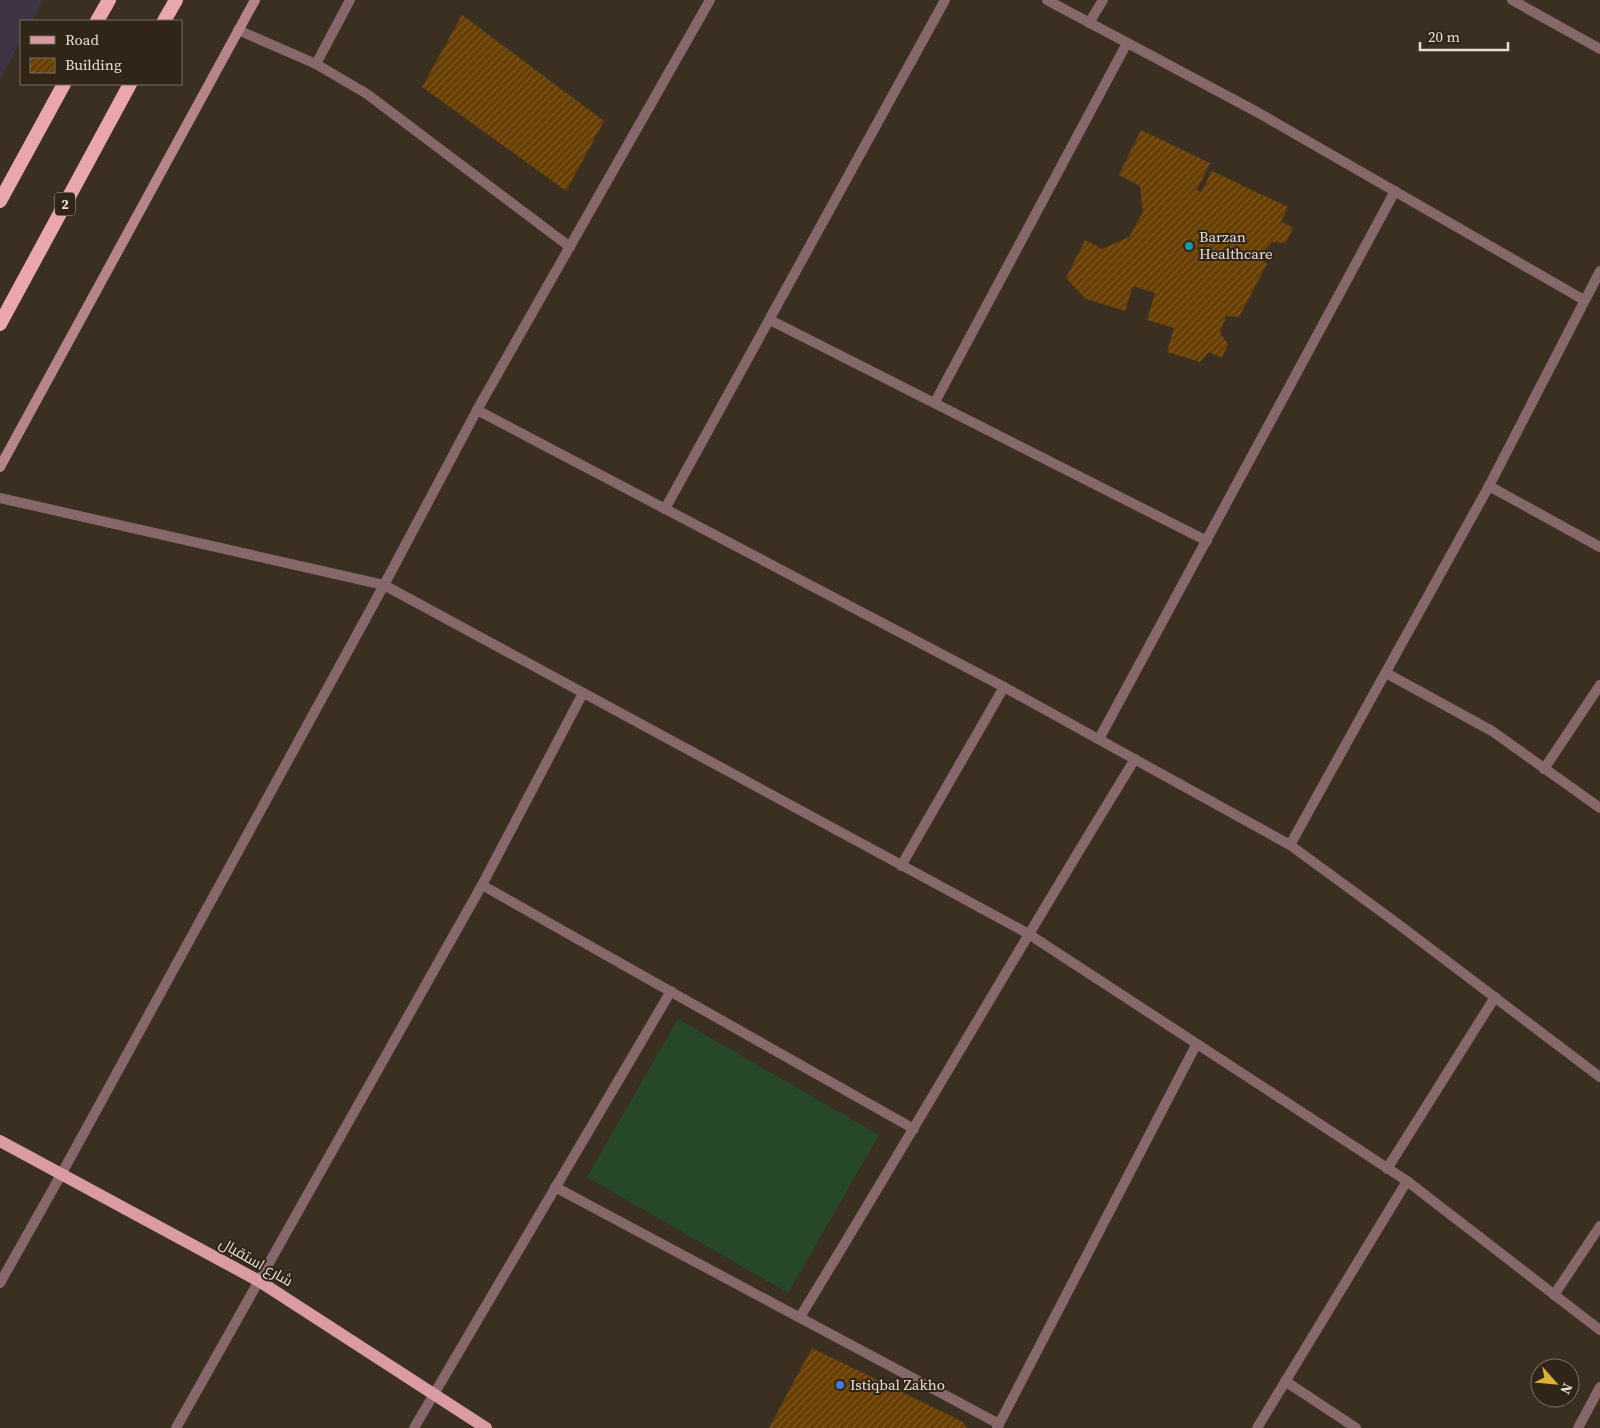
<svg xmlns="http://www.w3.org/2000/svg" width="1600" height="1428" font-family="'Source Serif 4',Cairo,serif">
<style>
.commercial{fill:#3f3443}
.garden{fill:#274828}
.building{fill:url(#building-hatch)}
.lines{fill:none;stroke-linecap:round;stroke-linejoin:round}
.service{stroke:#86676a;stroke-width:10}
.minor{stroke:#86676a;stroke-width:10}
.secondary{stroke:#b5858a;stroke-width:10}
.primary{stroke:#da9ca2;stroke-width:12}
.trunk{stroke:#eaa6ad;stroke-width:14}
.culture-dot{fill:#0f9aa8;stroke:#312518;stroke-width:2}
.shop-dot{fill:#3f7fe0;stroke:#312518;stroke-width:2}
.labels{text-anchor:middle;stroke-width:4;stroke-linejoin:round;paint-order:stroke}
.shield{fill:#312518;stroke:#b0a69d;stroke-width:1}
.shield-label{font-size:14px;font-weight:bold;fill:#e6ded6}
.poi-label{font-size:15px;fill:#e6ded6;stroke:#312518;text-anchor:start}
.street-label{font-size:15px;fill:#e6ded6;stroke:#312518}
</style>
<defs>
<pattern id="building-hatch" width="6" height="6" patternUnits="userSpaceOnUse" patternTransform="scale(1.25)"><rect width="6" height="6" fill="#683e02"/><path d="M-1 1l2-2M0 6l6-6M5 7l2-2" fill="none" stroke="#7e5926"/></pattern>
</defs>
<rect width="100%" height="100%" fill="#3b2f21"/>
<polygon class="commercial" points="0,0 43,0 32,21 21,21 21,40 0,80"/>
<polygon class="garden" points="678,1019 879,1135 788,1293 587,1177"/>
<g class="building">
<polygon points="462,15 604,121 566,191 422,87"/>
<polygon points="1141,130 1210,163 1197,190 1201,192 1212,171 1288,207 1281,222 1293,227 1286,243 1272,242 1259,256 1267,264 1239,317 1226,316 1220,333 1228,344 1222,358 1209,352 1200,362 1167,352 1174,328 1147,320 1155,293 1133,286 1125,311 1086,299 1066,278 1085,240 1102,249 1129,237 1143,212 1140,186 1119,175"/>
<polygon points="812,1348 963,1422 967,1428 769,1428"/>
</g>
<g class="lines">
<polyline class="service" points="316,64 350,0"/>
<g class="minor">
<polyline points="1047,0 1257,112 1584,300"/>
<polyline points="1512,0 1600,49"/>
<polyline points="1089,23 1103,0"/>
<polyline points="238,30 316,64 367,94 570,247"/>
<polyline points="770,320 1207,541"/>
<polyline points="935,402 1127,43"/>
<polyline points="477,410 1004,687 1290,845 1394,921 1600,1077"/>
<polyline points="1489,486 1600,547"/>
<polyline points="0,498 384,585 1027,933 1407,1181 1600,1330"/>
<polyline points="665,509 945,0"/>
<polyline points="1386,673 1492,731 1600,808"/>
<polyline points="1099,739 1395,191"/>
<polyline points="1544,769 1600,685"/>
<polyline points="1290,845 1489,486 1600,271"/>
<polyline points="901,866 1004,687"/>
<polyline points="482,885 914,1129"/>
<polyline points="1387,1169 1495,997"/>
<polyline points="555,1187 999,1424"/>
<polyline points="0,1283 62,1173 384,585 477,410 710,0"/>
<polyline points="1554,1295 1600,1226"/>
<path d="M800,1317C913,1132 1021,944 1135,759"/>
<polyline points="1285,1381 1356,1428"/>
<polyline points="176,1428 482,885 583,693"/>
<polyline points="414,1428 671,991"/>
<polyline points="997,1428 1196,1045"/>
<polyline points="1257,1428 1407,1181"/>
<polyline points="1578,1428 1600,1387"/>
</g>
<polyline class="secondary" points="0,467 255,0"/>
<polyline class="primary" points="0,1141 259,1281 486,1428"/>
<g class="trunk">
<polyline points="97,21 109,0"/>
<polyline points="164,21 176,0"/>
<polyline points="0,201 64,84"/>
<polyline points="0,324 130,84"/>
</g>
</g>
<circle class="culture-dot" cx="1189" cy="246" r="5"/>
<circle class="shop-dot" cx="840" cy="1385" r="5"/>
<g class="labels">
<rect class="shield" x="55" y="192.5" width="20" height="23" rx="4"/>
<g class="shield-label">
<text x="65" y="209">2</text>
</g>
<g class="poi-label">
<text x="1199" y="242">Barzan<tspan x="1199" dy="17">Healthcare</tspan></text>
<text x="850" y="1390">Istiqbal Zakho</text>
</g>
<g class="street-label">
<text transform="translate(256 1262) rotate(30)" y="5">شارع استقبال</text>
</g>
</g>
<rect x="20" y="20" width="162" height="65" fill="#312518" stroke="#796f64"/>
<rect x="30" y="36" width="25" height="8" fill="#da9ca2" stroke="#796f64"/>
<text x="65" y="45" font-size="15" fill="#e6ded6">Road</text>
<rect x="30" y="58" width="25" height="15" fill="url(#building-hatch)" stroke="#796f64"/>
<text x="65" y="70" font-size="15" fill="#e6ded6">Building</text>
<g transform="translate(1555 1383) rotate(117)"><circle r="24" fill="#312518" stroke="#796f64"/>
<path d="M0-4L9 19L0 12L-9 19Z" fill="#dbb233"/>
<text y="-8" font-size="14" font-weight="bold" text-anchor="middle" fill="#e6ded6">N</text>
</g>
<path d="M1420 42v8h88v-8" fill="none" stroke="#e6ded6" stroke-width="2.5"/>
<text x="1428" y="42" font-size="15" fill="#e6ded6" stroke="#312518" stroke-width="4" paint-order="stroke">20 m</text>
</svg>
